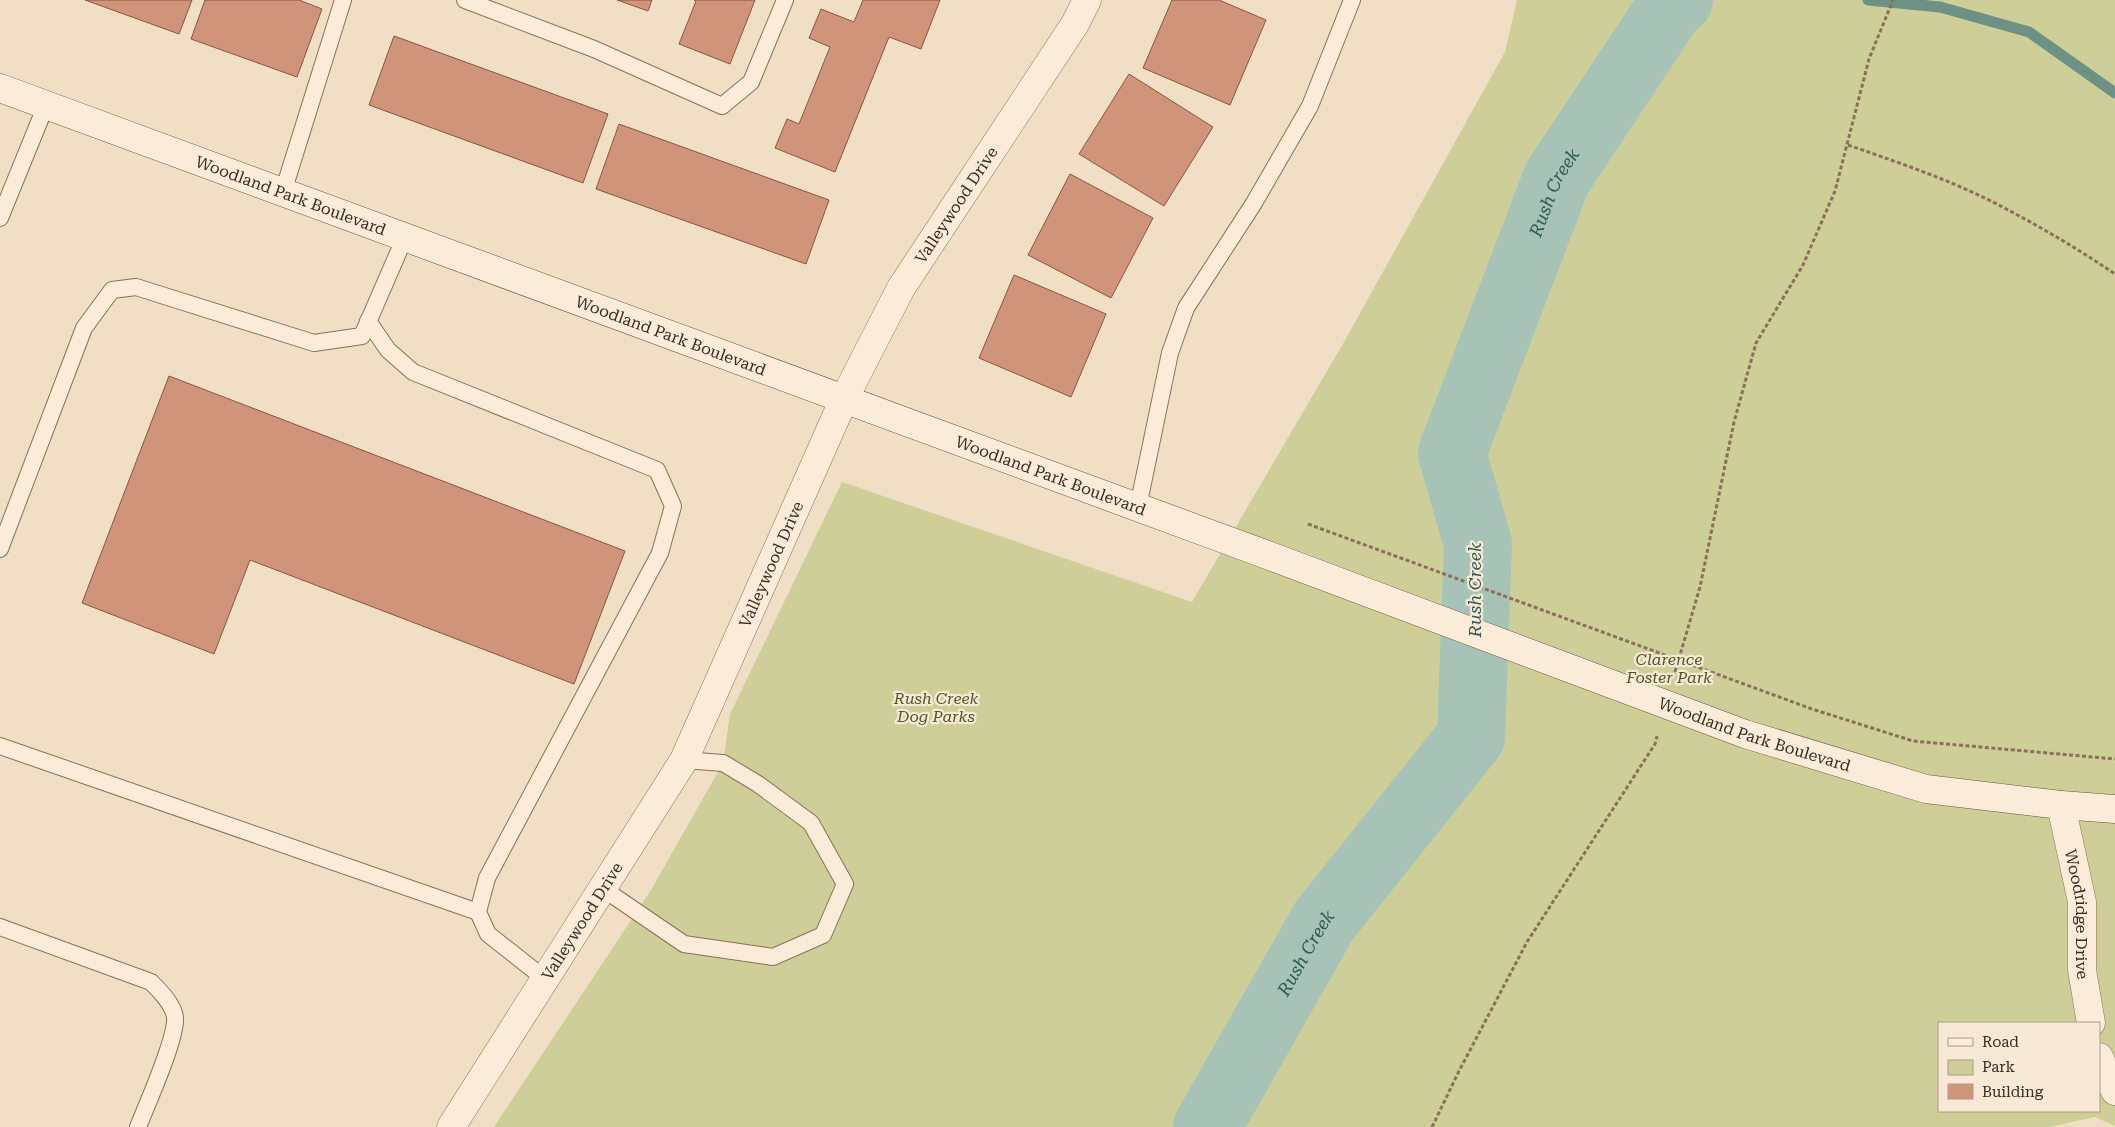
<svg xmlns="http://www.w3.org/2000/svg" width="2115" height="1127" font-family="'Roboto Serif',serif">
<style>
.green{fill:#cece99;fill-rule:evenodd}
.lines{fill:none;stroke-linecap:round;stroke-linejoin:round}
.stream{stroke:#6d9285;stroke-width:11}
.river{stroke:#a7c3b8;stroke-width:68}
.building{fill:#cf947a;stroke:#8b5540}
.lane-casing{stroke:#8b6f5a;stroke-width:18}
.street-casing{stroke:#8b6f5a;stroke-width:29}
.secondary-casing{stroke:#6d503e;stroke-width:29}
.path{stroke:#8b6f5a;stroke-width:3;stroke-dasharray:4 2.5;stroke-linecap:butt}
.lane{stroke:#faecd9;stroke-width:16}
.street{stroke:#faecd9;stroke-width:28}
.secondary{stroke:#faecd9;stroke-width:28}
.labels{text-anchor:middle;stroke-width:4.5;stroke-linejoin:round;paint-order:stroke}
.street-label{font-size:16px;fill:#3b291f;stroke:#f7e9d5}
.park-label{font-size:16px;font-style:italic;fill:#515825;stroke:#f7e9d5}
.water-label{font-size:18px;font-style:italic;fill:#2e5b53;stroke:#f7e9d5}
</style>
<rect width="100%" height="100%" fill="#f0dec5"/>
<path class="green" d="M1517,0H2115V1126L2095,1117L2049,1127H494L651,890L723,763L730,714L842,482L1192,602L1344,342L1505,52ZM1939,1023H2099V1111H1939Z"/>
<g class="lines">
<polyline class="stream" points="1868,0 1940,7 2029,32 2115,93"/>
<path class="river" id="s1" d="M1207,1127L1324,921L1471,737L1478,544L1452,453L1557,178L1669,9L1679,0"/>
</g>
<g class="building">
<polygon points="85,0 192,0 179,34"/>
<polygon points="205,0 299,0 322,9 297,77 191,39"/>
<polygon points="617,0 652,0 648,11"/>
<polygon points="694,0 755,0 730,64 679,44 696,1"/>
<polygon points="863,0 940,0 921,49 889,37 835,172 775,148 787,119 799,124 830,47 809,38 821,9 854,22"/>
<polygon points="1172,0 1219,0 1266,20 1230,105 1143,68"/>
<polygon points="394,36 608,114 583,183 369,105"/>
<polygon points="1129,74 1213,127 1164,206 1079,154"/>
<polygon points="619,124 829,200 806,264 596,189"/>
<polygon points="1070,174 1153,218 1111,298 1028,255"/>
<polygon points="1014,275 1106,314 1071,397 979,358"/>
<polygon points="169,376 625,551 574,684 250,560 214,654 82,603"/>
</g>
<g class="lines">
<defs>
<g id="lane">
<polyline points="465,0 594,49 722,106 751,82 785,0"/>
<polyline points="283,192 343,0"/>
<polyline points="0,218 46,105"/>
<polyline points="368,321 388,350 413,372 657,470 673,506 660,553 487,878 478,912 488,934 545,979"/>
<polyline points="1138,507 1170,353 1186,308 1254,203 1310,106 1352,0"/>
<polyline points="0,549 84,328 112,290 136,287 314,343 362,336 405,237"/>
<polyline points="0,746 478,912"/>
<polyline points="602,888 684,944 773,957 823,935 845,884 811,823 758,784 723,763 684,760"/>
<path d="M0,927L151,982C160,991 173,1004 175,1017C177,1038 147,1104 138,1127"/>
</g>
<g id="street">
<path id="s2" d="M2061,805L2082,902V970L2091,1023"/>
<polyline points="2099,1057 2115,1091"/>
<path id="s3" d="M451,1127L684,760L844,399L901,288L1075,24L1087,0"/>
</g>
<g id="secondary">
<path id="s4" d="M0,88L1270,556L1745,734L1926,789L2061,805L2115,809"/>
</g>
</defs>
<use href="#lane" class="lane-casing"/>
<use href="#street" class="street-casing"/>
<use href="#secondary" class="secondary-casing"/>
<g class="path">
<path d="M1848,145C1903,164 1959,183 2010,211C2046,230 2081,251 2115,274"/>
<polyline points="1308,524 1812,709 1913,741 2115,759"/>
<polyline points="1675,672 1700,587 1734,422 1756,343 1803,265 1835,191 1869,59 1893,0"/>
<polyline points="1432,1127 1459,1071 1527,942 1655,744 1657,736"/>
</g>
<use href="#lane" class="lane"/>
<use href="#street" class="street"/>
<use href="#secondary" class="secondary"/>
</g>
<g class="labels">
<g class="street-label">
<text dy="6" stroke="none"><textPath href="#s4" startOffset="310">Woodland Park Boulevard</textPath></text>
<text dy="6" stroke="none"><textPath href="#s3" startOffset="1054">Valleywood Drive</textPath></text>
<text dy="6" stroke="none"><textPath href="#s4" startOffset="715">Woodland Park Boulevard</textPath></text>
<text dy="6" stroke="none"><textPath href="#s4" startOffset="1120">Woodland Park Boulevard</textPath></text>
<text dy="6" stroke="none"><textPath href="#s3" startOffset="649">Valleywood Drive</textPath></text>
<text dy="6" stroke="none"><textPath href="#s4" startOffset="1870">Woodland Park Boulevard</textPath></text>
<text dy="6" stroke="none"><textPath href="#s2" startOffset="111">Woodridge Drive</textPath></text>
<text dy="6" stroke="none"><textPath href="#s3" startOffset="244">Valleywood Drive</textPath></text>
</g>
<g class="park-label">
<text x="1669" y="665">Clarence<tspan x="1669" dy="18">Foster Park</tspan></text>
<text x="936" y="704">Rush Creek<tspan x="936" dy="18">Dog Parks</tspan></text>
</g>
<g class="water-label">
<text dy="6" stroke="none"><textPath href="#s1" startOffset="1040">Rush Creek</textPath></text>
<text transform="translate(1475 590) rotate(-90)" y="6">Rush Creek</text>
<text dy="6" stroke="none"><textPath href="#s1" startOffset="200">Rush Creek</textPath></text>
</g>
</g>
<rect x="1938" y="1022" width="162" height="90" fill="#f7e9d5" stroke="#ac9c8c"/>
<rect x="1948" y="1038" width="25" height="8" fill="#faecd9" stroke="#ac9c8c"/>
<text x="1982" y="1047" font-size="15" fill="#3b291f">Road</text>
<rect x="1948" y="1060" width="25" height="15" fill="#cece99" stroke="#ac9c8c"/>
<text x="1982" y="1072" font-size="15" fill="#3b291f">Park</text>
<rect x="1948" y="1084" width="25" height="15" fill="#cf947a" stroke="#ac9c8c"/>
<text x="1982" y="1097" font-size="15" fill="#3b291f">Building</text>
</svg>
